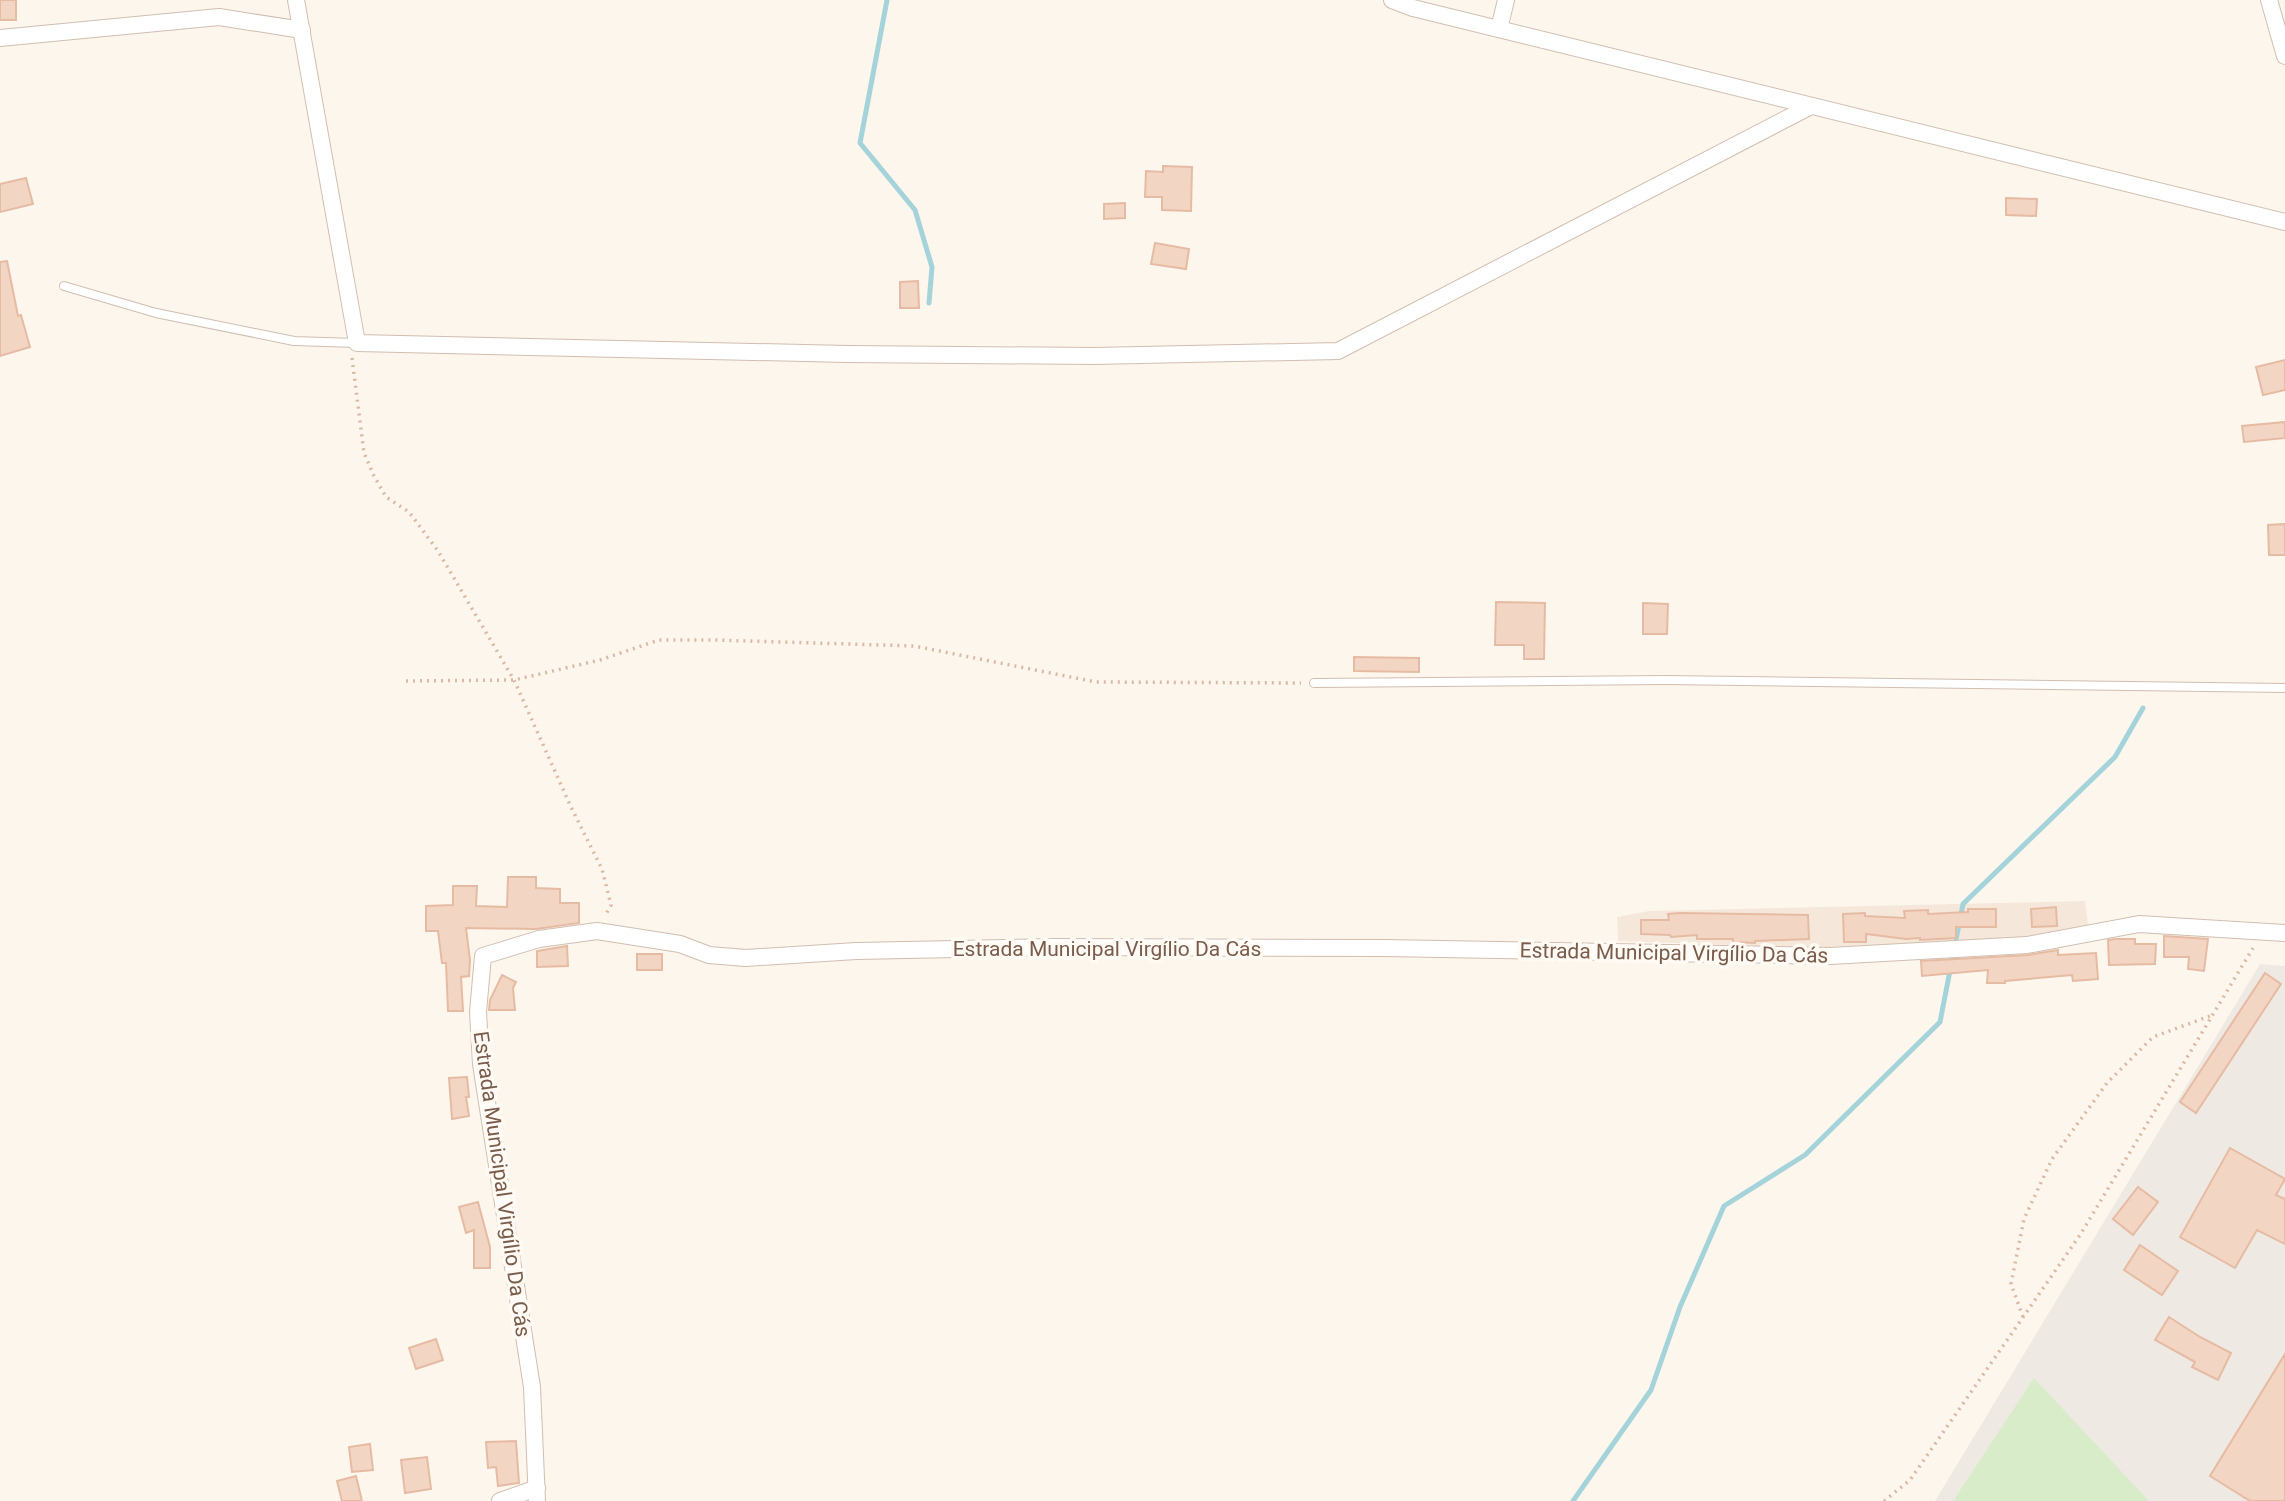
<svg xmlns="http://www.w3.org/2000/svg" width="2285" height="1501" font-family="Roboto,sans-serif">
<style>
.residential{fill:#f5e8da}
.industrial{fill:#efe9e4}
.green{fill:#d8ecc9}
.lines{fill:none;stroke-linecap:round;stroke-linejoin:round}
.stream{stroke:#a5d3da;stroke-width:5}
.building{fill:#f3d5c3;stroke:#e6bba3;stroke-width:2}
.lane-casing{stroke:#d1beb0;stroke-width:10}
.street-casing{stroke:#d1beb0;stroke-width:18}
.path{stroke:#d9b8a5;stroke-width:3.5;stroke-dasharray:2 5;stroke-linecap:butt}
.lane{stroke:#fff;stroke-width:8}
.street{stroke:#fff;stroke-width:16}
.labels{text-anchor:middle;stroke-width:7;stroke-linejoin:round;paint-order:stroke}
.street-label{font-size:21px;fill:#7a5c4d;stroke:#fffaf3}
</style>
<rect width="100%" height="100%" fill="#fdf6ec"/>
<polygon class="residential" points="2085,901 2088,925 2013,942 1840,949 1618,941 1617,917 1649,911"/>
<polygon class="industrial" points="2260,964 2285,966 2285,1501 1935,1501"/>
<polygon class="green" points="2034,1378 2149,1501 1953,1501"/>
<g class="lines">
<g class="stream">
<polyline points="887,0 860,143 915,210 932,267 929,303"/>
<polyline points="1573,1501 1651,1390 1680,1307 1724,1206 1805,1155 1940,1022 1963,904 2115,757 2143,708"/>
</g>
</g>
<g class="building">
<rect x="0" y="0" width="16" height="20"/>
<polygon points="1163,166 1192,167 1191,211 1162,210 1162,197 1145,197 1146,171 1163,172"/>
<polygon points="26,178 33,204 0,212 0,184"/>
<polygon points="2006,198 2037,199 2036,216 2006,215"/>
<polygon points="1125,203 1125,218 1104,219 1104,204"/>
<polygon points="1155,243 1189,249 1186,269 1151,264"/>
<polygon points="7,261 18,316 21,315 30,347 0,356 0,262"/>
<polygon points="918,281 919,308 900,308 900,282"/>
<polygon points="2285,360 2285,390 2263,395 2256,367"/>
<polygon points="2285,422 2285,438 2244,442 2242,426"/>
<polygon points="2285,524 2285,555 2269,555 2268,525"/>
<polygon points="1496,602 1545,603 1544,659 1524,659 1524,645 1495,645"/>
<polygon points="1643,603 1668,604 1667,634 1643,634"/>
<polygon points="1354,657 1419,658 1419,672 1354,671"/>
<polygon points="508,877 536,877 536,888 560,889 560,903 579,903 579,923 536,929 466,928 470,960 469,976 461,977 463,1011 448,1011 446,963 442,963 438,931 426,931 426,906 453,905 453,886 477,886 476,906 507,907"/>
<polygon points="2056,907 2057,926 2032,927 2031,909"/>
<polygon points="1968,909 1996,909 1996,927 1956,927 1956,938 1920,940 1920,938 1906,939 1866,934 1866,942 1844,942 1843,914 1865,913 1865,916 1905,918 1904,911 1928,910 1928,914 1968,912"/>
<polygon points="1680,913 1808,915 1809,939 1755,941 1755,943 1733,942 1733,939 1697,939 1697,935 1671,937 1670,935 1641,934 1641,920 1669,920 1668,914"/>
<polygon points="2164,936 2208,939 2204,971 2188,969 2189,957 2164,957"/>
<polygon points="2115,939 2135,939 2135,944 2156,944 2155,964 2109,965 2108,940"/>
<polygon points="567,946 568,966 537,967 537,951"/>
<polygon points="2058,950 2058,955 2096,953 2098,979 2073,981 2072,975 2005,981 2005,983 1987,983 1988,970 1922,976 1921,961 2028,955"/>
<rect x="637" y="954" width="25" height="16"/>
<polygon points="2265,973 2281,984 2196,1113 2180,1102"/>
<polygon points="502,975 516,982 513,988 515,1010 489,1010 490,1000"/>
<polygon points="467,1077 469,1097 466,1097 469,1116 452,1119 449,1078"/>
<polygon points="2230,1148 2285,1179 2276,1195 2285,1199 2285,1244 2257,1230 2235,1268 2180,1237"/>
<polygon points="2138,1187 2158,1202 2133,1235 2113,1219"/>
<polygon points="478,1202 490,1247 490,1268 474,1268 474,1230 466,1233 459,1207"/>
<polygon points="2140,1245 2178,1271 2162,1295 2124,1270"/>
<polygon points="2169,1317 2200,1337 2231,1353 2218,1380 2192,1367 2195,1362 2155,1340"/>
<polygon points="436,1339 443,1360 416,1369 409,1348"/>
<polygon points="2285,1354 2285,1501 2250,1501 2210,1476"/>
<polygon points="516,1441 519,1483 498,1486 496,1467 488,1468 486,1442"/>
<polygon points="370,1444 373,1470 352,1472 349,1447"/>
<polygon points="427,1457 431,1489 405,1493 401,1460"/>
<polygon points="356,1476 362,1501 342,1501 337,1481"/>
</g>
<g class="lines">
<defs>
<g id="lane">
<polyline points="64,286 156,313 294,341 357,343"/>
<polyline points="1314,683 1665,680 2285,688"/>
</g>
<g id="street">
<polyline points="296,0 357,343 847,354 1093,356 1338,351 1811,106"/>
<polyline points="1392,0 1413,8 2285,222"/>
<polyline points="2269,0 2285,56"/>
<polyline points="1499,29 1506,0"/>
<polyline points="0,38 219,17 302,30"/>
<polyline points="500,1501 537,1488"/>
<polyline points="537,1501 532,1387 481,1064 478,1012 483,956 539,939 597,931 680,944 709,955 746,958 856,951 1054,947 1384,948 1830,956 2027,945 2139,924 2285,933"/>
</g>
</defs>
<use href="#lane" class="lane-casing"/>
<use href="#street" class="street-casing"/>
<g class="path">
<polyline points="352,358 364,453 374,476 386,497 409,512 438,551 514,680 571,807 602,869 611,905 605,916"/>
<polyline points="406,681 514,680 600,660 659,640 715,640 914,646 1096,682 1301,683"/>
<polyline points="2023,1317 2011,1284 2024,1219 2052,1159 2107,1083 2153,1037 2210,1016"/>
<polyline points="1884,1501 1910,1480 2080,1235 2253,948"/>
</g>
<use href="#lane" class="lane"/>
<use href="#street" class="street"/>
</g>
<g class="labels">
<g class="street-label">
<text x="1107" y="956">Estrada Municipal Virgílio Da Cás</text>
<text transform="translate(1674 953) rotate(1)" y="7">Estrada Municipal Virgílio Da Cás</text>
<text transform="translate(502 1184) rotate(82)" y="7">Estrada Municipal Virgílio Da Cás</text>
</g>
</g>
</svg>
